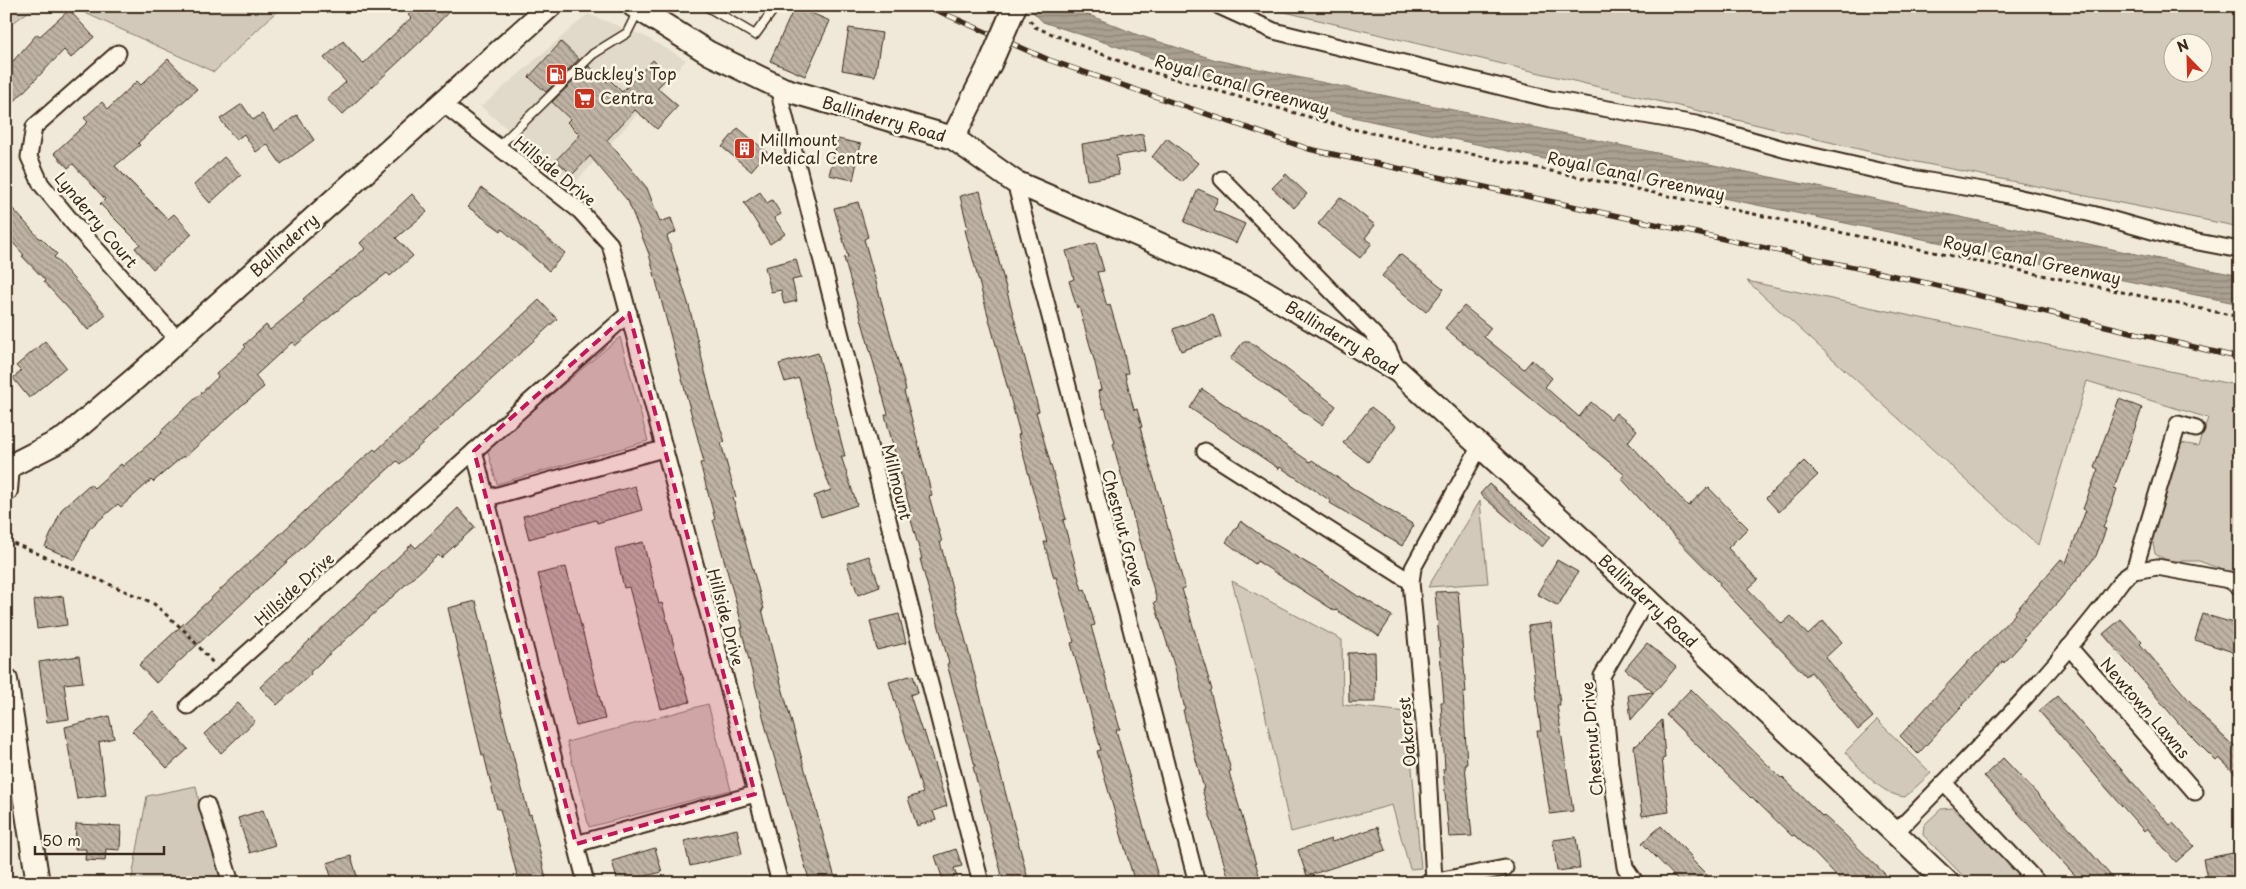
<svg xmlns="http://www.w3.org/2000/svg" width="2246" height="889" font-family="'Playpen Sans',sans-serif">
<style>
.built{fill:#e1d9c9}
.green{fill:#d2c9ba;stroke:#867a6c;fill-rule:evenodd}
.water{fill:url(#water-rules);stroke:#7e7163}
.building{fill:url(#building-back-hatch);stroke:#3b2a1e}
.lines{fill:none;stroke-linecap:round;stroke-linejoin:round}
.lane-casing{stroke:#3b2a1e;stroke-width:11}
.street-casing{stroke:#3b2a1e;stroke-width:19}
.secondary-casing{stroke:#3b2a1e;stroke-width:26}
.path{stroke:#3b2a1e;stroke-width:3;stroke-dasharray:4 4;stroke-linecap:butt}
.lane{stroke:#fcf5e5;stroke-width:8}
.street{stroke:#fcf5e5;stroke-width:15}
.secondary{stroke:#fcf5e5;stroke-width:22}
.rail-casing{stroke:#3b2a1e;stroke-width:5.5}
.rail{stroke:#fcf5e5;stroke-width:4;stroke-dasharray:11;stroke-linecap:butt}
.secondary-bridge-casing{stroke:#3b2a1e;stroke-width:26;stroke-linecap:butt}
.secondary-bridge{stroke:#fcf5e5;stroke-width:22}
.marked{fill:#c2185b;fill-opacity:0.2;stroke:#c2185b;stroke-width:4;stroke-dasharray:10 6;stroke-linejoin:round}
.labels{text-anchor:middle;stroke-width:5;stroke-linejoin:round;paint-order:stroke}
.poi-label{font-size:16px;fill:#3b2a1e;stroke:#fcf5e5;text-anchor:start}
.street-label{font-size:16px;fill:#3b2a1e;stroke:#fcf5e5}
</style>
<defs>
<pattern id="water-rules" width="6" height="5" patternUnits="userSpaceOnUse" patternTransform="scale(1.25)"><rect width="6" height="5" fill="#aaa091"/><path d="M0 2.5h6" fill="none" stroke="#8c8376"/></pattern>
<pattern id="building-back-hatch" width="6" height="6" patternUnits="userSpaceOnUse" patternTransform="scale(1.25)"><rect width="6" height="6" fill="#beb3a4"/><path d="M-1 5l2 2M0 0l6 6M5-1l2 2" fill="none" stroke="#9c9285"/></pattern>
</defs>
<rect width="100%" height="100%" fill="#f0e9d9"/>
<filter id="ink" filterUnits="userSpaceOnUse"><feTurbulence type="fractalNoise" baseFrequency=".02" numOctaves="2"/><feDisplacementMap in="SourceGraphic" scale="10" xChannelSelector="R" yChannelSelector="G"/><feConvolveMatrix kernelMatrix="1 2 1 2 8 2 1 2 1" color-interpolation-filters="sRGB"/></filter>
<g filter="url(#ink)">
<polygon class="built" points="588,14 644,36 686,60 573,185 478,104 482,106"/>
<g class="green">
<polygon points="6,6 36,6 6,28"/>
<polygon points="70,6 282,6 214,72"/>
<path d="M1270,6H2240V227L1892,157L1268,8ZM2174,42H2204V72H2174Z"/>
<polygon points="1747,281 2240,386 2240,576 2199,561 2169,561 2155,554 2152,538 2181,443 2198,446 2208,418 2087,381 2038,545"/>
<polygon points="620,337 648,441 497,484 487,449"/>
<polygon points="1480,501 1488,583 1428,587"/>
<polygon points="1232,581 1342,640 1343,705 1407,712 1421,868 1410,869 1392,805 1291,832 1258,681"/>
<polygon points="708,704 731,790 589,827 567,742"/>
<path d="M1877,720L1931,773L1905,797C1881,795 1861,769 1845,752Z"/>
<polygon points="196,786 201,812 222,883 131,883 147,796"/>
<polygon points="1952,808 2002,853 2029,883 1970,883 1923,835 1924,825 1941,809"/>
</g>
<polygon class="water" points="1022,6 1067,6 1138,35 1216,60 2240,276 2240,304 1718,197 1284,102 1043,22 1031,10"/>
<g class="building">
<polygon points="417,6 454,6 421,41 342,115 327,99 346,82 324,58 343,41 363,64 411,18 408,15"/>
<polygon points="795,6 830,21 805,76 770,61"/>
<polygon points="69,10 94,37 71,58 64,50 6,110 6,69 37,34 40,36"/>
<polygon points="849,28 882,33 875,76 842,70"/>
<polygon points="561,42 579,59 546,92 529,77"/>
<polygon points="168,59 197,89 138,143 140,145 115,166 168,219 174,214 192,234 153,269 135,248 140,244 100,204 105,199 73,164 68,168 54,153 88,122 84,118 102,102 108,109 137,81 141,85"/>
<polygon points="653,60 669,76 657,88 678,106 657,129 635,110 607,140 647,188 660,222 671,218 676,232 667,236 689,306 714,408 725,442 721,443 736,497 733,498 764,609 762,609 775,662 835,878 818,883 810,883 766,728 741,628 743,628 713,520 715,519 700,463 704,462 649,254 628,201 590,156 572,175 556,160 580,135 567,122 570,119 552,102 589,66 607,82 609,79 622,92"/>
<polygon points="242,104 253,120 262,114 274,131 297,115 314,140 281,164 267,144 256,152 244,134 236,140 220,119"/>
<polygon points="738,128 767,152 751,171 722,147"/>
<polygon points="1143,134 1146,151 1116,156 1119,175 1087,180 1082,144"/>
<polygon points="1167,138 1198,163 1182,182 1152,157"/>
<polygon points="838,139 861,144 853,180 829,175"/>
<polygon points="224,157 241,175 210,203 194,185"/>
<polygon points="1286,174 1307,194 1294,208 1272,188"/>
<polygon points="482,188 529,223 565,253 549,271 502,229 501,231 468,207"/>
<polygon points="1198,189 1218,198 1213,210 1245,224 1236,243 1184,222"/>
<polygon points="980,191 1039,411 1036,412 1066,519 1063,520 1082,590 1085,589 1095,625 1091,626 1120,729 1116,730 1160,883 1135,883 1097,751 1101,750 1071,643 1074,642 1056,577 1054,578 1044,542 1047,542 1018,435 1020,434 965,230 968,229 960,196"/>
<polygon points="760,192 767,203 772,200 781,214 774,218 785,234 770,244 744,203"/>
<polygon points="412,194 427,212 396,238 413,256 390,276 387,273 356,297 355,296 295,346 292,342 255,376 264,387 242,405 184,458 183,456 153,482 151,480 121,507 118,504 89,529 75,560 45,547 62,509 90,484 94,488 121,464 123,466 162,433 161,431 218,377 216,374 246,347 244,345 266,325 270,330 305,301 303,299 323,282 365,249 360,243"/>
<polygon points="1340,197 1375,225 1365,238 1372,243 1360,258 1318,224"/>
<polygon points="6,201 40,239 41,238 57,254 54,257 106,315 88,330 44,282 45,280 22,256 24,255 6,235"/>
<polygon points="858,202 868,237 864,239 906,390 904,391 932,495 929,496 942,542 940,542 1029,883 1004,883 973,767 975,766 947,664 949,663 920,559 922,559 909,513 911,513 885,415 888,414 844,258 848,257 834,208"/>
<polygon points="1096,243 1104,271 1097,272 1107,306 1110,305 1123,349 1128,373 1125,374 1134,410 1137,409 1142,427 1140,427 1147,454 1185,588 1182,589 1212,690 1210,691 1231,771 1229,772 1259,875 1232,883 1230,883 1202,789 1204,789 1189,734 1183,710 1185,709 1175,668 1154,602 1157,601 1120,470 1113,444 1115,443 1105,408 1103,409 1098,391 1101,390 1095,363 1079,307 1077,308 1069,281 1074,279 1066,251"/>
<polygon points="1400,254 1444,289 1426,312 1382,276"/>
<polygon points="796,259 801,278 792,280 797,301 784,304 781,290 771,292 765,267"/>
<polygon points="539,300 557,319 400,464 397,461 356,498 156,683 139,665 334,484 374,449 376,451"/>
<polygon points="1464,306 1491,328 1484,337 1524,369 1532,360 1552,378 1545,387 1579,417 1591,402 1611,419 1616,413 1637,430 1628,442 1688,506 1708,487 1730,510 1748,528 1728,548 1758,580 1748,589 1782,624 1791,616 1808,635 1823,621 1842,642 1826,657 1873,717 1858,730 1811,672 1806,676 1719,585 1720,583 1666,528 1621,478 1625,475 1445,328"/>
<polygon points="1213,314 1221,337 1181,351 1173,329"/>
<polygon points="45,341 66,367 29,398 13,378 21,371 16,366"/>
<polygon points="1244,341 1249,341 1336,406 1322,425 1230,359"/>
<polygon points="818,353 845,456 841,456 857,505 821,517 814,496 831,490 821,462 799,378 785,382 779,364"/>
<polygon points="1202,389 1310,462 1312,460 1357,491 1414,525 1402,546 1330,503 1331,501 1280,467 1279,469 1190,408"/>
<polygon points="2119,399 2142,408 2114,488 2117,489 2103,528 2106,529 2096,556 2058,602 2023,639 2025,640 2004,663 2003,661 1918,754 1900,736 1978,651 1979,652 2015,614 2014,613 2061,559 2066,563 2086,510 2083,509 2098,469 2094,467"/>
<polygon points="1371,407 1396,426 1368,462 1343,443"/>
<polygon points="1804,461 1818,475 1779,512 1766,498"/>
<polygon points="1489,484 1550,537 1542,547 1480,494"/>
<polygon points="635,486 642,510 597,523 596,520 529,539 523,516"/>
<polygon points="458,508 475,527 441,558 438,555 310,672 311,674 277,705 260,687 412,544 416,548"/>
<polygon points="1241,521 1266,539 1324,573 1359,597 1360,596 1392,616 1379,636 1336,610 1335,611 1257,561 1255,564 1226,542"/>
<polygon points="643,542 659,604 662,603 690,702 661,709 629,587 624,588 615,549"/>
<polygon points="869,556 880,587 858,595 847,563"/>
<polygon points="1557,560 1578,572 1558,606 1537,594"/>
<polygon points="566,567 605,719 576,726 538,574"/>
<polygon points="1458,591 1466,693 1463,693 1467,765 1465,765 1472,836 1449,837 1443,769 1445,769 1441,702 1444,702 1435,592"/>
<polygon points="63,596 67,625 37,629 34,600"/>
<polygon points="476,601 506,729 529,815 531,814 547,883 519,883 500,809 497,809 484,755 482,755 448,608"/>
<polygon points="899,614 906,643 877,650 870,621"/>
<polygon points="2203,614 2240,625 2240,660 2230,651 2195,640"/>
<polygon points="2121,619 2142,642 2140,644 2209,723 2240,752 2240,778 2219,758 2216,761 2182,727 2103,634"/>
<polygon points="1551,623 1560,705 1557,705 1573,811 1550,814 1537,731 1541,731 1528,626"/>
<polygon points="1647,643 1676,667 1631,720 1628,695 1653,692 1625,669"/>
<polygon points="1375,652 1376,702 1349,702 1348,653"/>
<polygon points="79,656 83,682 64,684 69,719 47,722 39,662"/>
<polygon points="913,675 918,692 910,695 922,732 924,731 947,806 933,811 936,820 917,826 908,798 923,793 889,682"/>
<polygon points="1691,689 1781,778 1782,777 1823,817 1824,816 1843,833 1894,883 1843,883 1814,853 1794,835 1792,836 1752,797 1751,798 1666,715"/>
<polygon points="2057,696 2170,825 2173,823 2194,846 2176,862 2147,828 2144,831 2039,711"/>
<polygon points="238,703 255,721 221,753 204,734"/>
<polygon points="153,711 188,749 167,768 132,731"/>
<polygon points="109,716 114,738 99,742 106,795 77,799 65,727"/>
<polygon points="1662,720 1665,758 1662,759 1669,812 1642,816 1634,746 1637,745"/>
<polygon points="2003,758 2074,833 2117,883 2082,883 1984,776"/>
<polygon points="263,810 275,845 250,853 238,818"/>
<polygon points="76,824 121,826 120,850 106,849 105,861 85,860 86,849 75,849"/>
<polygon points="1661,826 1693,858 1691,859 1715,883 1681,883 1654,855 1642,843"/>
<polygon points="1378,827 1386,850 1307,876 1298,850 1331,839 1332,842"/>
<polygon points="737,829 742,854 690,866 684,841"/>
<polygon points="1576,837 1580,868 1557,871 1553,840"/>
<polygon points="655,848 662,872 618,883 612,861"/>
<polygon points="956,849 962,866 954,868 959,883 944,883 935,856"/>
<polygon points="2233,853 2240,881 2208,883 2203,859"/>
<polygon points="351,856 359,883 333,883 327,863"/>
</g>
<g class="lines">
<defs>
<g id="lane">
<polyline points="706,6 755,35 776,6"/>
<polyline points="498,147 593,54 627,33 638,11"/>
</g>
<g id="street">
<polyline points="1219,6 1274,31 1550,99 1696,124 1787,150 1911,178 1994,192 2092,214 2177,238 2240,250"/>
<polyline points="118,53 34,127 29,157 41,184 73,223 178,340"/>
<polyline points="783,89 781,101 981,883"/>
<polyline points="442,103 580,211 610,244 780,883"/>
<polyline points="1222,179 1388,349 1398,371"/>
<polyline points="1015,182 1197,883"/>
<polyline points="474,451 586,883"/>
<polyline points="1205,451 1411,582"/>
<polyline points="487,498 663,449"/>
<polyline points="2134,571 2178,424 2196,429"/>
<polyline points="2069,647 2195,792"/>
<polyline points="188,706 629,313"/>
<polyline points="1944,783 2038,883"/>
<polyline points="207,805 231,883"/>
<path d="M1895,833C1974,752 2056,671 2123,579L2134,571L2157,567L2229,580L2240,587"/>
<polyline points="576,844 755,794"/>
<polyline points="1434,880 1427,754 1411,582 1413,568 1480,446"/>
<polyline points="1426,883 1505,868"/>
<polyline points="1636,883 1625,867 1610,764 1602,676 1647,599"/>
</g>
<g id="secondary">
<polyline points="634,6 709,53 783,89 953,138 1015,182 1252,284 1398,371 1647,599 1948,883"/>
<polyline points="953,138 990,64"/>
<polyline points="6,490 8,467 65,438 137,377 550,6"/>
<polyline points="6,680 38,883"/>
</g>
</defs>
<use href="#lane" class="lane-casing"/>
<use href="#street" class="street-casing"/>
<use href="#secondary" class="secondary-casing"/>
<g class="path">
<polyline points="1030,20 1035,27 1134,67 1348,128 2240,317"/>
<polyline points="6,540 153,603 187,633 213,663"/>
</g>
<use href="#lane" class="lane"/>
<use href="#street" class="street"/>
<use href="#secondary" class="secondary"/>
<defs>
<polyline id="rail" points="927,6 1049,60 1309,149 1922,282 2240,358"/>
</defs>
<use href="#rail" class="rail-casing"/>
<use href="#rail" class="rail"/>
<defs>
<polyline id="secondary-bridge" points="990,64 1015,6"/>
</defs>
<use href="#secondary-bridge" class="secondary-bridge-casing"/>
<use href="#secondary-bridge" class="secondary-bridge"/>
</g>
</g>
<path class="marked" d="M629,313L755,794L576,844L474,451Z"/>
<defs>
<symbol id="fuel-square" viewBox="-11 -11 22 22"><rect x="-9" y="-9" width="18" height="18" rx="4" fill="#c8321e" stroke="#fcf5e5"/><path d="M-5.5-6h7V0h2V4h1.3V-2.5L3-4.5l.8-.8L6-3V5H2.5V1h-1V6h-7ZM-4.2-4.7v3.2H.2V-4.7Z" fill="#fff"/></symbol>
<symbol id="supermarket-square" viewBox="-11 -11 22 22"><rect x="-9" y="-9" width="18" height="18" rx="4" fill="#c8321e" stroke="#fcf5e5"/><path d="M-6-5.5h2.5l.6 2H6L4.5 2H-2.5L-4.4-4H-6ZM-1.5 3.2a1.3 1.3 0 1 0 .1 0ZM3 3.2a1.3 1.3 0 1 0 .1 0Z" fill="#fff"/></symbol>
<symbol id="building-square" viewBox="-11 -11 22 22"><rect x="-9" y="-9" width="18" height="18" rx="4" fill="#c8321e" stroke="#fcf5e5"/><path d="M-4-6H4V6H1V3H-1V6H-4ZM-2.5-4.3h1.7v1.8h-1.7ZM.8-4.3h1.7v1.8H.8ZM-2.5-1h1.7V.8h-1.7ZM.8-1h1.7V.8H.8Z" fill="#fff"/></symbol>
</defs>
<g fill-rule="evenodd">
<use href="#fuel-square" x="544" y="62" width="25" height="25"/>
<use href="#supermarket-square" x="572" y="86" width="25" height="25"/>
<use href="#building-square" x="732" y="136" width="25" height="25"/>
</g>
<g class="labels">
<g class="poi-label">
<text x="573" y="80">Buckley's Top</text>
<text x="600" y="104">Centra</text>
<text x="760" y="146">Millmount<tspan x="760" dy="18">Medical Centre</tspan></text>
</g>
<g class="street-label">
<text transform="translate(1242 85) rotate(16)" y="6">Royal Canal Greenway</text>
<text transform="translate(884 119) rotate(16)" y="6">Ballinderry Road</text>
<text transform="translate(555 171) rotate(39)" y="6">Hillside Drive</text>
<text transform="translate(1636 176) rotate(12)" y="6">Royal Canal Greenway</text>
<text transform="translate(96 220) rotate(50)" y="6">Lynderry Court</text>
<text transform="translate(284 245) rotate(-42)" y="6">Ballinderry</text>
<text transform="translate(2032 260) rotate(12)" y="6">Royal Canal Greenway</text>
<text transform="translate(1342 338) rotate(31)" y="6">Ballinderry Road</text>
<text transform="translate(897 482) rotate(76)" y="6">Millmount</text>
<text transform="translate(1123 528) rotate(75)" y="6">Chestnut Grove</text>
<text transform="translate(294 589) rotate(-42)" y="6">Hillside Drive</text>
<text transform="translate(1648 601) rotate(43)" y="6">Ballinderry Road</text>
<text transform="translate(726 617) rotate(75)" y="6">Hillside Drive</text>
<text transform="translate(2145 708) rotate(49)" y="6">Newtown Lawns</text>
<text transform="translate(1407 732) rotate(-95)" y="6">Oakcrest</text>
<text transform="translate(1592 739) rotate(-95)" y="6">Chestnut Drive</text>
</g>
</g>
<rect width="2246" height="889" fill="none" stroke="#fcf5e5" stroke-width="25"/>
<rect x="12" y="12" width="2221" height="864" fill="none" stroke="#3b2a1e" stroke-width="2" filter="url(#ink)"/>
<g transform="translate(2188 58) rotate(337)"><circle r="24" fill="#fcf5e5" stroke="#afa495"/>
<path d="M0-4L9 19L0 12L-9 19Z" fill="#c8321e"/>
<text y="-8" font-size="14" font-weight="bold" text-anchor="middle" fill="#3b2a1e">N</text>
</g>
<path d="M35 846v8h129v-8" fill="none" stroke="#3b2a1e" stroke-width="2.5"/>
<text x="42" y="846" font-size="15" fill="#3b2a1e" stroke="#fcf5e5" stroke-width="4" paint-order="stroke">50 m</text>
</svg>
